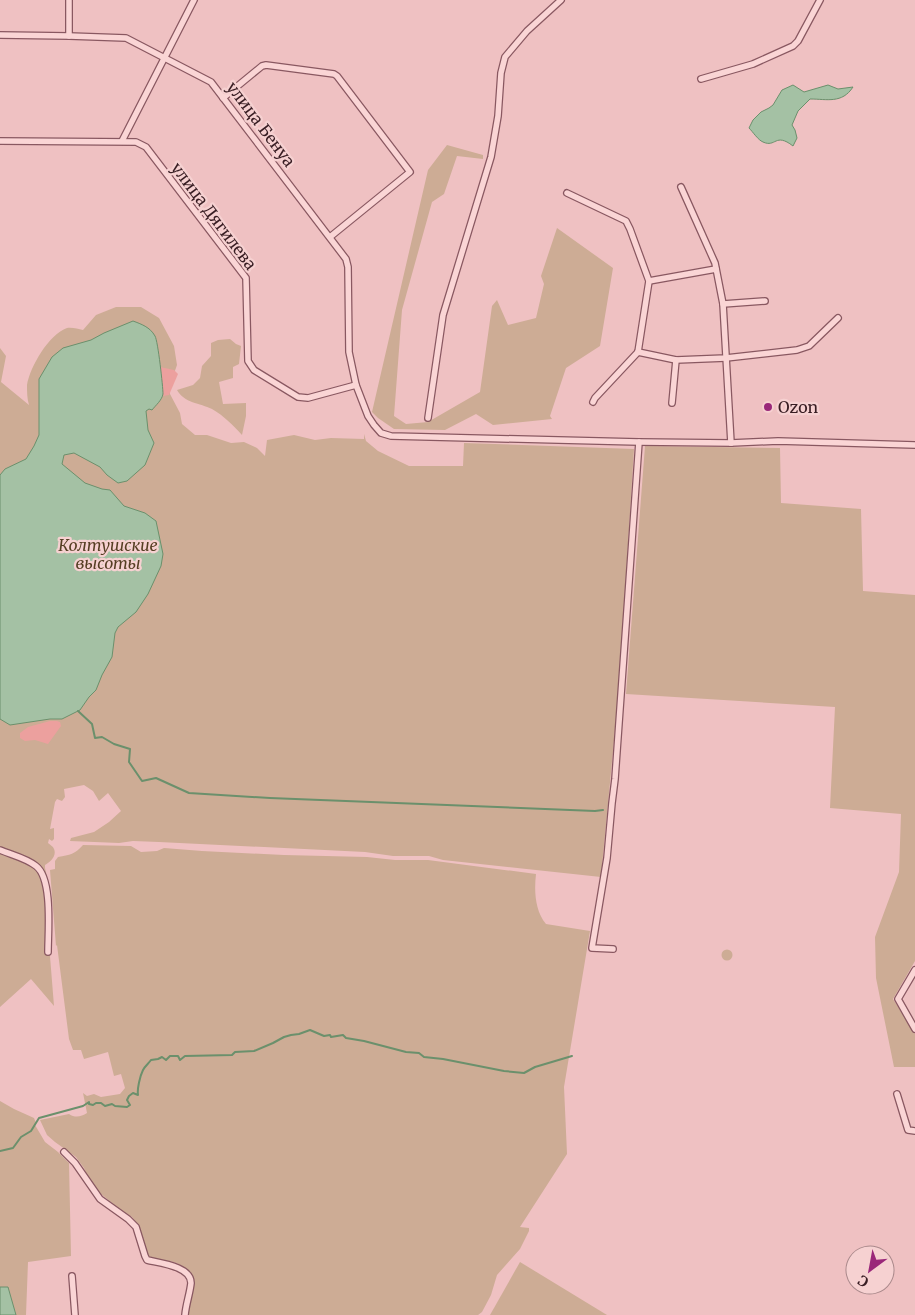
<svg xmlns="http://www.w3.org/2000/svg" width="915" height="1315" font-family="Merriweather,serif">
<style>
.green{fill:#cdac95}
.sand{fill:#eca09e}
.water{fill:#a4c1a4;stroke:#6b906c}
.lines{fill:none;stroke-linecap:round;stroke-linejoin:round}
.stream{stroke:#6b906c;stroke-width:2}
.minor-casing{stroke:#895861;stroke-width:8}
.minor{stroke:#fad5d5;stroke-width:5.5}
.poi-dot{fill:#9a2779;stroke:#f6d1d1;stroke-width:2}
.labels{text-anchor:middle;stroke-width:4.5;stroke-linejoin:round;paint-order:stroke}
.street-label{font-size:16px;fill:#381d23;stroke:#f6d1d1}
.poi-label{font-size:16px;fill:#381d23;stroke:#f6d1d1;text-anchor:start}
.park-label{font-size:16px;font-style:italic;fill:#553e23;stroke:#f6d1d1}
</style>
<rect width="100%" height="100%" fill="#efc1c2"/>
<g class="green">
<polygon points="447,145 483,155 483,159 457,156 444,194 432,202 402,310 394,416 406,424 428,422 480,392 492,306 497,300 508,325 536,318 544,284 541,276 557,228 613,268 600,346 566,368 550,416 552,419 493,425 476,414 445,430 394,429 378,418 372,412 428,170"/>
<path d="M116,307H141L159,318L174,346L177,365L170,385V394L180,413L182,424L195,435H207L231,443L244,442L257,448L265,456L267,440L294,435L315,440L331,438L364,439V434L366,441L378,451L409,466H463L464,443L634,449L619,688L601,877L443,860L429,856H393L365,852L159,842L133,841L119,843L70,841L71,838L94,832L109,822L121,811L108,793L99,801L93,791L84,785L64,789L65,797L62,801L57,799L55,802L50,829L54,828V839L52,841L49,839L48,843C50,845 53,846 54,849C57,856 50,862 45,865V868L48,881L49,944L54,1006L31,979L0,1007V348L6,356L1,382L29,405C27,399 27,391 27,385C30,367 49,334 67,328C72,327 78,329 83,330L96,315Z"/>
<path d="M230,339L236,344L241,346L239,364L233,367V378L219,382L223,404L246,403V416L242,435C233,425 224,416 212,409C200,403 184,403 177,390L193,385L200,378L202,366L211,356V343L218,340Z"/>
<polygon points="645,446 780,448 781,503 861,509 863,591 915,595 915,961 893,999 915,1034 915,1067 894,1067 876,978 875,937 899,872 901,814 830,808 835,707 626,694"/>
<path d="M83,845L131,846L141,852L157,851L164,848L202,851L284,855L367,857L395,860H428L536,874C534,891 535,911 546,924L590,931L564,1087L567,1154L520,1227L529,1228V1231L520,1249L497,1275L491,1295L482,1312L478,1315H188C189,1305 193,1289 193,1280C192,1270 179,1263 170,1261C160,1260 156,1262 148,1256L138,1225L132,1217L119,1209L100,1193L90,1182L84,1168L76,1157L55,1142L47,1135L40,1120L69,1114C75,1118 81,1117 87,1113L83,1093L87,1096L94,1094L101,1097L120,1094L125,1088L121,1074L114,1076L108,1052L84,1059L81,1050H73L69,1039L57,945L56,946L50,870L55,869V861L58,857C70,855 75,854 83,845Z"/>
<circle cx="727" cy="955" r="5.5"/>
<polygon points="0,1101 14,1109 34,1118 36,1123 35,1125 45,1142 58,1152 69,1163 71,1256 28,1262 26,1315 0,1315"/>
<polygon points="520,1262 607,1315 490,1315"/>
</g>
<g class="sand">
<polygon points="160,367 174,370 178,374 169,395 163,396"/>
<polygon points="50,721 57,721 60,722 61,726 48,744 35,740 25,741 20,738 20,733 28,727"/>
</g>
<g class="water">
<path d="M793,85L804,92L828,85L838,89L853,87C842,104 827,99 810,99L798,111L792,125L795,130L797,138L793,146C775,132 776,148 763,142C758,140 753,132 749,128L753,120L761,112L769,108L773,105L782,90Z"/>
<path d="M133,321C141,324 150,327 155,336C158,341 163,387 163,394C162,400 156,405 152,410L149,409L146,411L148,430L154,443L145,465L127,481L118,483L107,475L100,467L74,453L64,455L62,464L85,483L102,489L110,490L124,506L145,513L156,521L163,554L161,566L148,594L136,612L118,627L115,633L112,657L102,675L96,690L89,697L80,710L62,719H50L10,725L0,719V475L5,469L26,459L34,446L39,435V379L52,357L63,348L91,340L104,333Z"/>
<polygon points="0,1287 8,1287 16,1315 0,1315"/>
</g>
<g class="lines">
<g class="stream">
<polyline points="78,711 92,724 95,738 102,737 114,744 130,749 129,762 142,781 156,778 189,793 270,798 595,811 603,810"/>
<path d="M0,1151L13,1148L21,1137L31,1131L39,1118L83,1106L89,1102V1104L93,1105L96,1103H101L105,1106L112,1104L115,1106L127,1107L130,1105L127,1100L129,1096L133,1093L138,1095C137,1089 140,1076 143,1070C145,1066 149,1063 151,1060L158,1059L162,1057L166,1060L170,1056H178L180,1060L185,1056L232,1055L235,1052L254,1051L273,1043L284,1037L291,1035L299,1034L310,1030L324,1036L330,1035L331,1037L343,1035L346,1038L364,1041L406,1052L419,1053L424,1057L443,1059L504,1071L524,1073L535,1067L572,1056"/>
</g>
<defs>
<g id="minor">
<polyline points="0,35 69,36 126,38 211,82 346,259 348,267 349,352 356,385 368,416 374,425 381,433 391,436 639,442 731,443 778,441 915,445"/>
<polyline points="69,36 69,0"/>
<polyline points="701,79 753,64 793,46 798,41 820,0"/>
<polyline points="223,98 262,66 266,65 334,74 337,76 410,172 330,237"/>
<polyline points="0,141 136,142 146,147 246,278 248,361 254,370 298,397 308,398 356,385"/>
<polyline points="122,141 194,0"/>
<polyline points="681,187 715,263 723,304 731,443"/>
<polyline points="567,193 626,221 630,229 649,281 638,352"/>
<polyline points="649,281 716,269"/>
<polyline points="723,304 765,301"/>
<polyline points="638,352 676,360 726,358 797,350 809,346 838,318"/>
<polyline points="593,402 595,398 638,352"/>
<polyline points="672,403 676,360"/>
<polyline points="428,418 443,315 491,157 498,116 501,73 505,57 527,31 561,0"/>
<path d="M0,850C12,855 26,858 36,866C53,879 48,932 48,952"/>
<polyline points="613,949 592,948 607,858 612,803 615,779 639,442"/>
<polyline points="915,970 898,999 915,1029"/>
<polyline points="897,1094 908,1130 915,1131"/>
<path d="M64,1152L75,1163L100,1199L128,1219L136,1227L145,1256L147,1260C159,1263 191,1266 191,1283C190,1293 186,1304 185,1315"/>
<polyline points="72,1276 75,1315"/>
</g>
</defs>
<use href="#minor" class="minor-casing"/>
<use href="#minor" class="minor"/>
</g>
<circle class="poi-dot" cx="768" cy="407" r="5"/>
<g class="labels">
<g class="street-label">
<text transform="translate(261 124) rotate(53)" y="6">улица Бенуа</text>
<text transform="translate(214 216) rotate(53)" y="6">улица Дягилева</text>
</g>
<g class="poi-label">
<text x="778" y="413">Ozon</text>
</g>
<g class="park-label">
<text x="108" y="551">Колтушские<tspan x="108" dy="18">высоты</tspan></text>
</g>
</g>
<g transform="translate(870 1270) rotate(212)"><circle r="24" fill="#f6d1d1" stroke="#aa898b"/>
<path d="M0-4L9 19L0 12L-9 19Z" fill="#9a2779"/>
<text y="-8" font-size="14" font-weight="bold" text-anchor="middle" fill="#381d23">С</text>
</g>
</svg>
